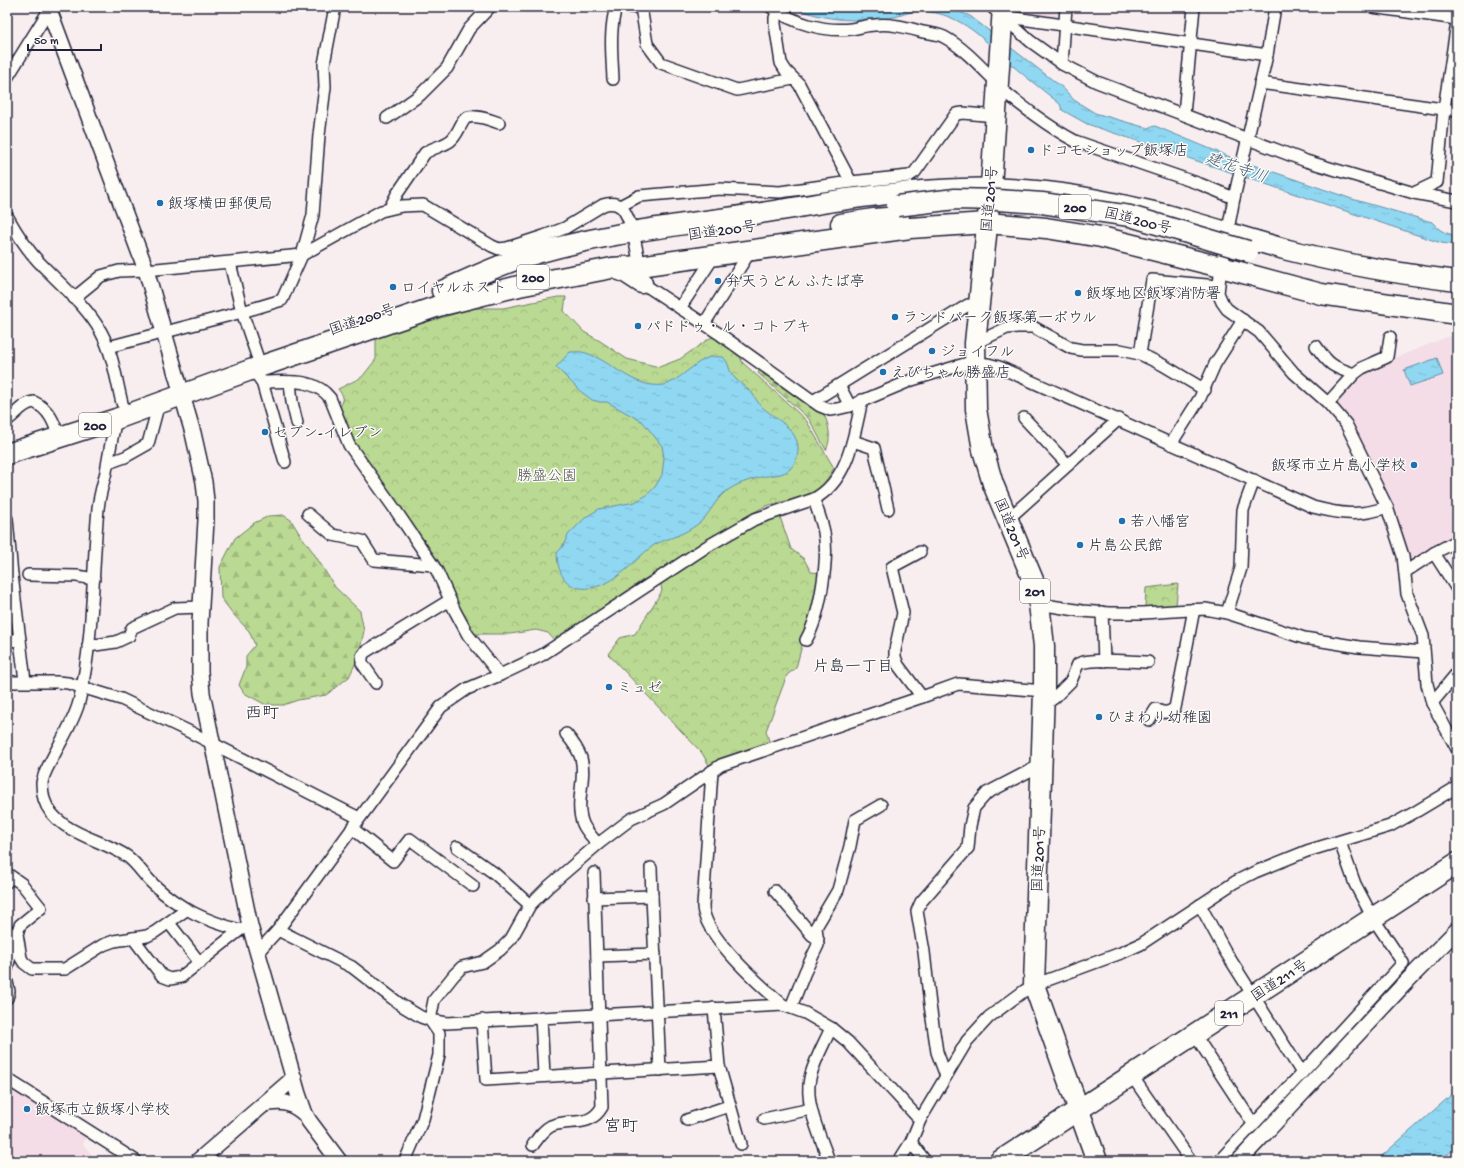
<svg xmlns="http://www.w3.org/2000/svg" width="1464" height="1168" font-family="'Gochi Hand','Klee One',sans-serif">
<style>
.built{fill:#f4dde6}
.forest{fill:url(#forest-firs);stroke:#6e7e66}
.park{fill:url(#park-crowns);stroke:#6e7e66}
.water{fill:url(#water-ripples);stroke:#648fa8}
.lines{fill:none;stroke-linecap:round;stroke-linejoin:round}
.street-casing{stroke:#22223b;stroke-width:14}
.secondary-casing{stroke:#22223b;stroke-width:18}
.highway-casing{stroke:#22223b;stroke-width:23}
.street{stroke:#fdfcf7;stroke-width:11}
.secondary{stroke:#fdfcf7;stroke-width:15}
.highway{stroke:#fdfcf7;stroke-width:20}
.highway-bridge-casing{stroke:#22223b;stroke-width:23;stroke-linecap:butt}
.highway-bridge{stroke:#fdfcf7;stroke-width:20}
.poi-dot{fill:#1f6fb2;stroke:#fdfcf7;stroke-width:1.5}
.labels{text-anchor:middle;stroke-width:3;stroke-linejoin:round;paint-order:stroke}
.shield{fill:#fdfcf7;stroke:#646373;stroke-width:1}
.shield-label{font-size:14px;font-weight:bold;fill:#22223b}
.poi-label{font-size:15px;fill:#22223b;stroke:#fdfcf7;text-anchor:start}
.street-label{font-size:15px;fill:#22223b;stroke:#fdfcf7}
.park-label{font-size:15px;fill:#505955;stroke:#fdfcf7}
.water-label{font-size:16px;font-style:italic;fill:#435872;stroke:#fdfcf7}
.neighbourhood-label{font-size:16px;fill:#22223b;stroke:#fdfcf7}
.quarter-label{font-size:17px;fill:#22223b;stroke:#fdfcf7}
</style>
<defs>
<pattern id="forest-firs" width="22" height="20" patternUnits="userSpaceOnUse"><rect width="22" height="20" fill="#bad992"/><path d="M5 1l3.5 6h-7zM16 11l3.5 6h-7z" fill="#a0ba7f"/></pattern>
<pattern id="park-crowns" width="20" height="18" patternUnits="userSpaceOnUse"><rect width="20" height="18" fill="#bad992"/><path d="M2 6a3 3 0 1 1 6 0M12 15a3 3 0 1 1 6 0" fill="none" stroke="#a0ba7f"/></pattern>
<pattern id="water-ripples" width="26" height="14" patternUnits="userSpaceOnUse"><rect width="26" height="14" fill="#90d7f1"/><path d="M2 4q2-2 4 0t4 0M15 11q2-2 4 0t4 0" fill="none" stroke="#7cb8d0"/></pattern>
</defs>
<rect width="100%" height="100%" fill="#f9eeef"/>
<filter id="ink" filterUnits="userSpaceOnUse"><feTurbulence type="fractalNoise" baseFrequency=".025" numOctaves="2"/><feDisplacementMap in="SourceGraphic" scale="8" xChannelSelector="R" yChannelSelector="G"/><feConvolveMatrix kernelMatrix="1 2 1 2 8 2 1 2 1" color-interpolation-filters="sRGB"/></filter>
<g filter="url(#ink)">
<g class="built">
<polygon points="1013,7 1064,7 1062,23 1012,15"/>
<polygon points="1457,333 1457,539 1409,566 1332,403 1362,371"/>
<polygon points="7,1083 88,1135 83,1144 97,1161 7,1161"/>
</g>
<g class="forest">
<path d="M760,369L823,413C829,423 832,439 826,450L809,419L758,373Z"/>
<polygon points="283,515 291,520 299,533 313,552 335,587 360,611 364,631 358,658 349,677 326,695 298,700 283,705 266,705 244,693 239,685 246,667 246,656 255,645 249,631 233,614 221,598 220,567 235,538 254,523 269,516"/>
</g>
<g class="park">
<path d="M558,297H566L564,311L584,332L600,341L627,359L659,367L680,359L713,336L740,355L742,362L806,420L834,468C817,500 796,497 766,506C761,508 755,512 749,515L640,582L555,641L548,633L536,630L510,634H471L355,448L340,409L343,396L338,389L362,377L373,363L376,359V339L379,336L474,308H503Z"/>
<polygon points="780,517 791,549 804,559 811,572 821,573 796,668 787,675 766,731 770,744 710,767 702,753 608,654 620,638 635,634 662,591 660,580 710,549 763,521"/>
<polygon points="1178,584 1176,606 1145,607 1146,588"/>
</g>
<g class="water">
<path d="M794,7L949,8L970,16L1063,88L1074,100L1095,113L1147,128L1155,126L1230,157L1352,199L1432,222C1440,231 1445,234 1457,235V245L1441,243L1426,238L1087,124L1062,110L1060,104C1044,91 1028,79 1013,66C984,41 963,13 921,11C913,10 903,15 895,17C861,22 825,22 794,7Z"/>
<path d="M570,352C575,352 581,351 586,353C612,361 633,389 664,385C677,383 695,361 710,357C714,356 719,357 723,357C730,363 728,371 734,377C739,383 746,387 752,393C755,397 757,402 761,406C774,418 799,429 798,450C798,457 795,464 790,469C783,476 770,475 761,477C749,480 736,484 725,492C714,501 709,516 698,524C690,530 680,535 671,538C666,540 659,542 654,545C641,554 631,567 618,576C589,596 558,594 557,553L563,546L568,535L586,517L599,509L635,502L647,495L655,487L662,475L664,458L662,446L643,422L607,402H600L592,400L580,391L556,367Z"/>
<polygon points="1437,358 1443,375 1410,386 1404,370"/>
<polygon points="1457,1090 1457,1147 1443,1158 1442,1161 1376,1161"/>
</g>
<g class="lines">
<defs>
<g id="street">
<polyline points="631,7 641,8"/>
<polyline points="641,7 647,44 661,63 737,90 793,79"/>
<path d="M771,7C793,23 824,32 851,29C859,28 867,25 875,25C891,23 908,28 923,32C930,33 938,34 944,37C963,47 982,68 997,83"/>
<polyline points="992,7 1030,41 1062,64 1097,82 1306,161 1414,193 1457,201"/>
<polyline points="1275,7 1267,55 1234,198 1221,267 1218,293 1222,302 1227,309 1259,332 1294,373 1328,403 1346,424 1387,507 1403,556 1407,594 1423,636 1427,684 1432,703 1457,749"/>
<polyline points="1372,7 1457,19"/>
<polyline points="777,12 775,18 775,24 781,63 786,71 799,84 851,182"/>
<polyline points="1002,16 1267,55"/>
<polyline points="1062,64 1066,7"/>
<polyline points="7,78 51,7"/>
<path d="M613,79C612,56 609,30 616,7"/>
<polyline points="1260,83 1457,111"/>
<path d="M997,86C1022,106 1047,126 1075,141L1200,184L1234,198"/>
<polyline points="1184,114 1194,7"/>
<polyline points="387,118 420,95 447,68 469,29 490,7"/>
<polyline points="1414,193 1437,182 1444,109 1457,22"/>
<polyline points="620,206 639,196 720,189 780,192 851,182 909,176 915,172 956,114 963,113 995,116"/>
<path d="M390,208L397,194L425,153C432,148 443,146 450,141C457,136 459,127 464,120C469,112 491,120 499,123"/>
<path d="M7,216C16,232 26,248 38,261C60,284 86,305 101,332C113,354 116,379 122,403"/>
<polyline points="230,263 242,312 257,356"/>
<path d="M74,298L101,276L119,271L146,270L302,255L381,211L402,206L423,205L492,246L499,249L507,248L544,236L565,228L603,205C609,203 616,203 621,207C633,218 640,266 642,283L721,335L820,406L830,410L837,409L850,406L912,380L968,363L988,364L999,367L1313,507C1340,514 1360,517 1387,507"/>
<polyline points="680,308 715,255"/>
<polyline points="704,324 751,250"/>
<polyline points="975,343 1007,328 1017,327 1033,327 1071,348 1082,350 1120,350 1140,354 1152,280 1218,286"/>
<path d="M1316,346C1329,365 1333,367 1354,374"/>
<polyline points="108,347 242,312 282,300 302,255 313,215 319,135 325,87 324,64 335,7"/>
<polyline points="1140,354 1163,365 1205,390"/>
<path d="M253,369L262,382C286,382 314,377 330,398L349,445L394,508L437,571L455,611L468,635L500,675"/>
<polyline points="262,382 285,462"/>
<polyline points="290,382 292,402 297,423"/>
<polyline points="839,385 850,406"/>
<polyline points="813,401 968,305"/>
<polyline points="1328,403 1354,374 1362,368 1387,357 1390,337"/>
<polyline points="1024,418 1068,465"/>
<path d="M116,419C112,436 109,454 106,472C103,484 99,497 98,509C92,573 94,639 79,702C74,721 62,739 53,757C49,765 43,774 42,783C42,787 43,795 44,799C54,833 103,839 128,857C138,865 145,877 154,885C180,909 206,921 240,930L250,926"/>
<path d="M7,420C16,415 22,403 34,402C49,409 54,422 59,437"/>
<polyline points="853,441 874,448 888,509"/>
<polyline points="1171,444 1200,398 1215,364 1243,320"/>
<polyline points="108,463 125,457 148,444 159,403"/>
<polyline points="308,514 333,535 362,541 374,560 433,565"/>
<polyline points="7,519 12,575 7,575"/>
<polyline points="1008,519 1119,419"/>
<polyline points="920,552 892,567 903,613 895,650 895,657 898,665 922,697"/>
<polyline points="1434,553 1457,541"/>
<polyline points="1405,572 1434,553 1457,589"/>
<polyline points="12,575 25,681"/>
<polyline points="28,575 77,576 94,579"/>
<polyline points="1039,604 1082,611 1109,613 1143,613 1205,609 1227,613 1304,638 1359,647 1424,652"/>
<polyline points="1102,612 1104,661"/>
<polyline points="1227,613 1241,568 1243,510 1254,480"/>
<path d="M806,640C820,616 829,560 824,532C822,521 817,510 814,499"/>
<polyline points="7,641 20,640"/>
<polyline points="88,646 116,642 129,636 132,628 175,608 201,607"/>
<polyline points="7,682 57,682 68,683 121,699 186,730 359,818"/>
<polyline points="376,683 362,663 362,656 365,652 450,600"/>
<polyline points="1432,703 1457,673"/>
<path d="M1044,705L1054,698L1071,681L1078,664C1092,657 1131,662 1148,662"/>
<path d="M1149,720L1156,709C1163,714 1169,713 1175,708L1194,609"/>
<path d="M566,734C572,741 578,749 581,758C587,779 574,803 583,824C586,831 593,838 598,844"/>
<path d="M712,771L703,906C703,935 761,986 783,1005"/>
<polyline points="352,828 393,861 410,839 473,886"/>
<polyline points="457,847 494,873 530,905"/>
<polyline points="651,868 652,896"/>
<polyline points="7,882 9,875 22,884 41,908 20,925 17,934 21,958 24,963 32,969 65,969 103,945 114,941 147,936 155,932 186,910"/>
<polyline points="775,891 812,935 818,939"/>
<polyline points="594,898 652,896 660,1070"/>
<polyline points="1200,905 1225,951 1302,1073 1219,1161"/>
<polyline points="169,923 200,963"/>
<path d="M7,929C13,945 11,954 7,969"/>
<polyline points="278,930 352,967 401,1005 421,1017 430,1020 447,1023 783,1005 805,1013 831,1028 848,1042 920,1120"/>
<polyline points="133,938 162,976 170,979 181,977 240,930"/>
<path d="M257,953L278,930L441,707L467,689L500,675L542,655L706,547L755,519L814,499C849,480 854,435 862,400"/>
<polyline points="597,956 655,954"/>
<polyline points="7,982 9,991 7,998"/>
<polyline points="791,1007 805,972 818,945 816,927 838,890 850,846 855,820 881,805"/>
<polyline points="541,1017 544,1075"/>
<polyline points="482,1020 486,1080 719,1066 714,1008"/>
<polyline points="1195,1035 1254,1125"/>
<polyline points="719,1066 741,1144"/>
<polyline points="1302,1073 1403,963 1373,918 1355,884 1340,842"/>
<polyline points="946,1076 937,1052 930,1005 924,952 917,911 921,902 968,848 970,826 974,808 987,793 1035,768 1041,767"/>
<polyline points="1132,1076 1191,1161"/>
<polyline points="7,1079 136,1161"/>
<polyline points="764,1119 811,1109"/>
<polyline points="687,1120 729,1106"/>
<polyline points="911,1142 925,1161"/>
<path d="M533,1145C538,1138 543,1130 551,1126C570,1118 589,1129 602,1107L594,873"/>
<polyline points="405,1161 423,1119 439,1055 439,1033 430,1020 434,1000 454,975 462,967 483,962 500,950 511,939 530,905 548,887 598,844 631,819 664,804 721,765 922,697 958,684 1044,691"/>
<path d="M829,1161C821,1137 804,1104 810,1078C814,1061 824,1044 831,1028"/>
<polyline points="899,1161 911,1142 920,1120 967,1041 989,1017 1024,991 1034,985 1121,953 1141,944 1235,882 1255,872 1307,851 1390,826 1417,811 1457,787"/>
</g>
<g id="secondary">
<polyline points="48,7 146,270 193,433 204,482 206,501 206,520 200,623 200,672 202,693 250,926 298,1094 305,1114 309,1121 339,1161"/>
<path d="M264,1104C282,1100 291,1102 305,1114"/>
<polyline points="198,1161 294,1078"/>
<polyline points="1239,1161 1407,981 1457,930"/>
</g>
<g id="highway">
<polyline points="1003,7 991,187 975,343 976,409 983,450 993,484 1033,580 1039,604 1044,646 1044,691 1034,985 1097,1161"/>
<polyline points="841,224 874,219 899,217"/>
<polyline points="614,268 625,272 642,283"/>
<path d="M442,291C469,279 496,266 524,257C606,231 695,224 780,210C802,207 825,202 847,199C922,189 1000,183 1076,196C1106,201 1137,208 1167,215C1208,226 1247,239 1288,250C1343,264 1400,274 1457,281"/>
<polyline points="447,304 519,286 612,268 639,266 910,228 987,223 1046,228 1101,237 1221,267 1321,294 1457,314"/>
<polyline points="7,454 116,419 253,369 459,299"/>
<polyline points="1000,1161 1457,863"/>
</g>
</defs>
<use href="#street" class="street-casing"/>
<use href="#secondary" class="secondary-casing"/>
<use href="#highway" class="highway-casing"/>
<use href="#street" class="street"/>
<use href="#secondary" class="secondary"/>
<use href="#highway" class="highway"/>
<defs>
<polyline id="highway-bridge" points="897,206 955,199 998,200 1042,203 1130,216 1248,251"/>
</defs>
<use href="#highway-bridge" class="highway-bridge-casing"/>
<use href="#highway-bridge" class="highway-bridge"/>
</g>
</g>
<g class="poi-dot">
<circle cx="1031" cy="150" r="4"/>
<circle cx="160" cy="203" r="4"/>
<circle cx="718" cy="281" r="4"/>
<circle cx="393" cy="287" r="4"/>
<circle cx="1078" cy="293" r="4"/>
<circle cx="895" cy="317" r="4"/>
<circle cx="638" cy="326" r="4"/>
<circle cx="932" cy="351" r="4"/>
<circle cx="883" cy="372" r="4"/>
<circle cx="265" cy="432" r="4"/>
<circle cx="1414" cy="465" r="4"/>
<circle cx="1122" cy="521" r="4"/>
<circle cx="1080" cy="545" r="4"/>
<circle cx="609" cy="687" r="4"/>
<circle cx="1099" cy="717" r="4"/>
<circle cx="27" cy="1109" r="4"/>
</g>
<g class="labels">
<g class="shield">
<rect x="1059" y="195" width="32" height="24" rx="3"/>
<rect x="517" y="265" width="32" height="24" rx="3"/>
<rect x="79" y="413" width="32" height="24" rx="3"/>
<rect x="1020" y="579" width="30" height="24" rx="3"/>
<rect x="1215" y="1001" width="28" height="24" rx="3"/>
</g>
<g class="shield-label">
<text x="1075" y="212">200</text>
<text x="533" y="282">200</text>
<text x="95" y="430">200</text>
<text x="1035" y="596">201</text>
<text x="1229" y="1018">211</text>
</g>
<g class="poi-label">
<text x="1039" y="155">ドコモショップ飯塚店</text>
<text x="168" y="208">飯塚横田郵便局</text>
<text x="726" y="286">弁天うどん ふたば亭</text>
<text x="401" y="292">ロイヤルホスト</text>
<text x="1086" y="298">飯塚地区飯塚消防署</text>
<text x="903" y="322">ランドパーク飯塚第一ボウル</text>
<text x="646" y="331">パドドゥ・ル・コトブキ</text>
<text x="940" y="356">ジョイフル</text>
<text x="891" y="377">えびちゃん勝盛店</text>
<text x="273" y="437">セブン-イレブン</text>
<text x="1406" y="470" text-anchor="end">飯塚市立片島小学校</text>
<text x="1130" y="526">若八幡宮</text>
<text x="1088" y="550">片島公民館</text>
<text x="617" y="692">ミュゼ</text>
<text x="1107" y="722">ひまわり幼稚園</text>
<text x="35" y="1114">飯塚市立飯塚小学校</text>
</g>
<g class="street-label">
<text transform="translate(989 199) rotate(-85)" y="5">国道201号</text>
<text transform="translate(1138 220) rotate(14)" y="5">国道200号</text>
<text transform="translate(722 230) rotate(-8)" y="5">国道200号</text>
<text transform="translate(362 319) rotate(-19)" y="5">国道200号</text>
<text transform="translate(1012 529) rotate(67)" y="5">国道201号</text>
<text transform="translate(1038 859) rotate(-88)" y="5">国道201号</text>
<text transform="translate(1279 980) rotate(-33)" y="5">国道211号</text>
</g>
<g class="park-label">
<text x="547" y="480">勝盛公園</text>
</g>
<g class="water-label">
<text transform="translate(1237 166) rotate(19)" y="6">建花寺川</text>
</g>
<g class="neighbourhood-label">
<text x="853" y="671">片島一丁目</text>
</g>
<g class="quarter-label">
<text x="262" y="718">西町</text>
<text x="621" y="1131">宮町</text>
</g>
</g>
<rect width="1464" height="1168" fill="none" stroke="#fdfcf7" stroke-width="24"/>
<rect x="12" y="12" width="1440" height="1144" fill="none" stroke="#22223b" stroke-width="1.5" filter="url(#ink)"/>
<path d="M28 44v6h73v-6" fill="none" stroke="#22223b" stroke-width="2"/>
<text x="34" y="44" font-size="12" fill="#22223b" stroke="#fdfcf7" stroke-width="3" paint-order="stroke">50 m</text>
</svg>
